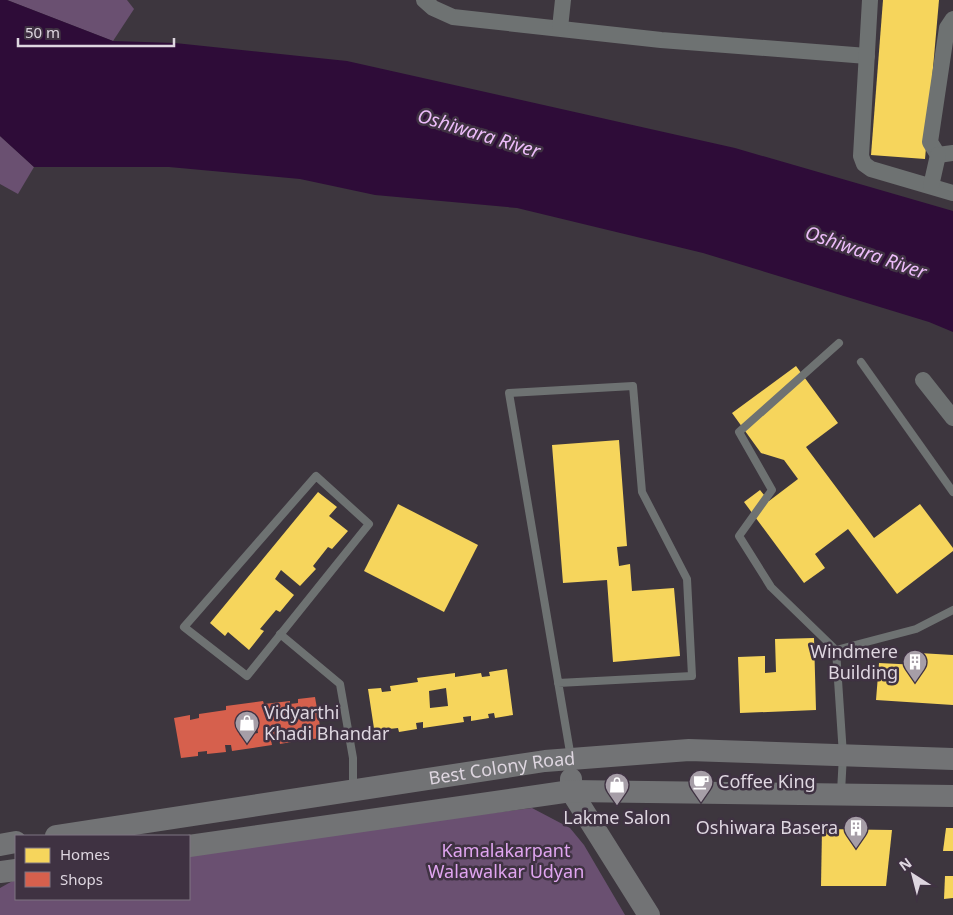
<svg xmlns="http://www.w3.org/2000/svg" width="953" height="915" font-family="'Noto Sans',sans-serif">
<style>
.green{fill:#6a5071}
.water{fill:#2e0c38}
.homes{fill:#f6d55c;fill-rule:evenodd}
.shops{fill:#d6604d;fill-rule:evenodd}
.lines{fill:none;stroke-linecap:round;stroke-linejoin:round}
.lane{stroke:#6e7272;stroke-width:8}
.street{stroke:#6e7272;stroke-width:16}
.secondary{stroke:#727375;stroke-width:22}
.labels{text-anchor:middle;stroke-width:5;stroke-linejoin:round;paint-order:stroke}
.poi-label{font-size:18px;fill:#ded6e0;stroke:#3f3242;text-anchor:end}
.street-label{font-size:18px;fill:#ded6e0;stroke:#3f3242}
.park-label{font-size:18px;fill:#e0a5f0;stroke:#3f3242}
.water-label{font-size:19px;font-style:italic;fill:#ecbcf9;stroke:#3f3242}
</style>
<rect width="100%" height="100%" fill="#3d363e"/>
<g class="green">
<polygon points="7,0 127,0 134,9 113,41"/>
<polygon points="0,136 34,167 18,194 0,184"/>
<polygon points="532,808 570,828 584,845 625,915 0,915 0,888 16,879 16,899 189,899 189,850"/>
</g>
<polygon class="water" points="0,0 7,0 113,41 175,43 347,61 735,148 953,211 953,332 929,322 703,253 517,208 375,195 300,179 169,167 34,167 0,136"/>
<g class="homes">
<polygon points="883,0 939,0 925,159 871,155"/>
<polygon points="796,366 838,423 806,447 874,538 920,504 953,548 953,551 897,594 848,529 815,554 825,568 804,583 744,502 760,490 769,501 798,479 784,460 761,453 732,413"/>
<polygon points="619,440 627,546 617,547 619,566 630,564 632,591 674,588 680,656 613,662 607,580 563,583 552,445"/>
<polygon points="318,492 337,507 329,516 348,531 332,549 328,547 313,566 316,569 300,586 281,570 275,579 294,595 280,612 276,610 260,629 264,631 249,650 228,632 225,636 210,623"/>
<polygon points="398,504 478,545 444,612 364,571"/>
<polygon points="814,638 816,710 740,713 738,657 765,656 765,673 776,672 775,639"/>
<polygon points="919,653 953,655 953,705 876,700 879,663 918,665"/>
<path d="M507,669L513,715L495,718L494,713L488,714L489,718L471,721V716L463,717L464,722L423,728V722L416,723L417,729L399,732L398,728L389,729L390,733L375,735L368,689L381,688L382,692L391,691L390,686L418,682L417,678L455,673V677L481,673L482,677L490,676L489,672ZM446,688L448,706L430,708L429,691Z"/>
<polygon points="946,828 953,828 953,851 943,851"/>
<polygon points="822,829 892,830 886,886 821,886"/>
<polygon points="945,876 953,876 953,898 944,899"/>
</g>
<path class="shops" d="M315,697L322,738L303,740V736L297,737V741L280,744L279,739L271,740L272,745L232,751L231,745H225L226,752L207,754V751L198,752V756L181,758L174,718L190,715V720L199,718V714L226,710V706L263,701L264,704L290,701V704L298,703V699ZM255,715L258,733L240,736L237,718Z"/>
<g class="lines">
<g class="lane">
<polyline points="839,343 739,432 772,490 739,536 771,587 836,650 843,755 841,792"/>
<polyline points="861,362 953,492"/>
<polygon points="316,476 369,524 247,676 184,627"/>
<polyline points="280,634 340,684 353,758 353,789"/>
<polyline points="836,650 916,629 953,610"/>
<polyline points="558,683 692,676 687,579 642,492 633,386 509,393 571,758"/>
</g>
<g class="street">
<polyline points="424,0 433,8 453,17 661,40 867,56"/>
<polyline points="870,0 861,156 864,164 871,169 953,193"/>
<polyline points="560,28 563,0"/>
<polyline points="938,155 930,142 947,28 953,19"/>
<polyline points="938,155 953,153"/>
<polyline points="931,186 938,155"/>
<polyline points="923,380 953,418"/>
</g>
<g class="secondary">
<polyline points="571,779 571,791 649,915"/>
<path id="s1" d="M56,836L545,761L689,750L953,759"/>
<polyline points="0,845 16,842"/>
<polyline points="189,846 571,791 953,796"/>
<polyline points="0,872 16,870"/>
</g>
</g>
<defs>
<symbol id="building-pin" viewBox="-11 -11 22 30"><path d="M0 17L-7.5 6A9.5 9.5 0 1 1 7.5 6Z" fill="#a69ea7" stroke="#3f3242"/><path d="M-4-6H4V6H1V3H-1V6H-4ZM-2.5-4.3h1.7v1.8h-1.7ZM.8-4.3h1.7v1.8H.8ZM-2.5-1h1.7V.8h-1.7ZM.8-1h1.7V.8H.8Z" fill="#fff"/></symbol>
<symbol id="shop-pin" viewBox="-11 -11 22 30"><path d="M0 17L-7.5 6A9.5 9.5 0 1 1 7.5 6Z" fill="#a69ea7" stroke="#3f3242"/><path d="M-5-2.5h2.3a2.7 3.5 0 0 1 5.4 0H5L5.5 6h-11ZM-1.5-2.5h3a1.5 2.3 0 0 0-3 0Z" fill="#fff"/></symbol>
<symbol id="cafe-pin" viewBox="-11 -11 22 30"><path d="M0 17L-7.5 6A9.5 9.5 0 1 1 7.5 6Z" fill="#a69ea7" stroke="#3f3242"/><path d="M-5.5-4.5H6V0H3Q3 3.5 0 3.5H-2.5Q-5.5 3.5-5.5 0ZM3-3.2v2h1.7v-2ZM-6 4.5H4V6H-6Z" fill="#fff"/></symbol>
</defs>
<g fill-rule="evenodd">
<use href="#building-pin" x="901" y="648" width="28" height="38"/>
<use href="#shop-pin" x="233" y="709" width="28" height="38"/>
<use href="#cafe-pin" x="687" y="768" width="28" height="38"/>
<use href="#shop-pin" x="603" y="771" width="28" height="38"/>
<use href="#building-pin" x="842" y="814" width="28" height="38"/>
</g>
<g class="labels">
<g class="poi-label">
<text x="898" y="658">Windmere<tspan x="898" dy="21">Building</tspan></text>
<text x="264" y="719" text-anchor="start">Vidyarthi<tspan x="264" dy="21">Khadi Bhandar</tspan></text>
<text x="718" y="788" text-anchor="start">Coffee King</text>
<text x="617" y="824" text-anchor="middle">Lakme Salon</text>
<text x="838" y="834">Oshiwara Basera</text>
</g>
<g class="street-label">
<text dy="6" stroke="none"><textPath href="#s1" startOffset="451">Best Colony Road</textPath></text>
</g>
<g class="park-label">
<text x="506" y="857">Kamalakarpant<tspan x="506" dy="21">Walawalkar Udyan</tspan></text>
</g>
<g class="water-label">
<text transform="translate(479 133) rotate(17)" y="7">Oshiwara River</text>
<text transform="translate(866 252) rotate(19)" y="7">Oshiwara River</text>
</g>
</g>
<rect x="15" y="835" width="175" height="65" fill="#3f3242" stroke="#7f7481"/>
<rect x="25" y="848" width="25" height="15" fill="#f6d55c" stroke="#7f7481"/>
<text x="60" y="860" font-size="15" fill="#ded6e0">Homes</text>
<rect x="25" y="872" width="25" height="15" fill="#d6604d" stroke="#7f7481"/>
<text x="60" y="885" font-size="15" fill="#ded6e0">Shops</text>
<g transform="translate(913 875) rotate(324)" stroke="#3f3242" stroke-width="4" paint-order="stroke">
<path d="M0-4L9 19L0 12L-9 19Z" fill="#ded6e0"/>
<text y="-8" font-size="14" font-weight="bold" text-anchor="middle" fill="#ded6e0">N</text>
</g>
<path d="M18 38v8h156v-8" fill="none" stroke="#ded6e0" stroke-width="2.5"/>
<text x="25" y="38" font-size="15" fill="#ded6e0" stroke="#3f3242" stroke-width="4" paint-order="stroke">50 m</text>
</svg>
